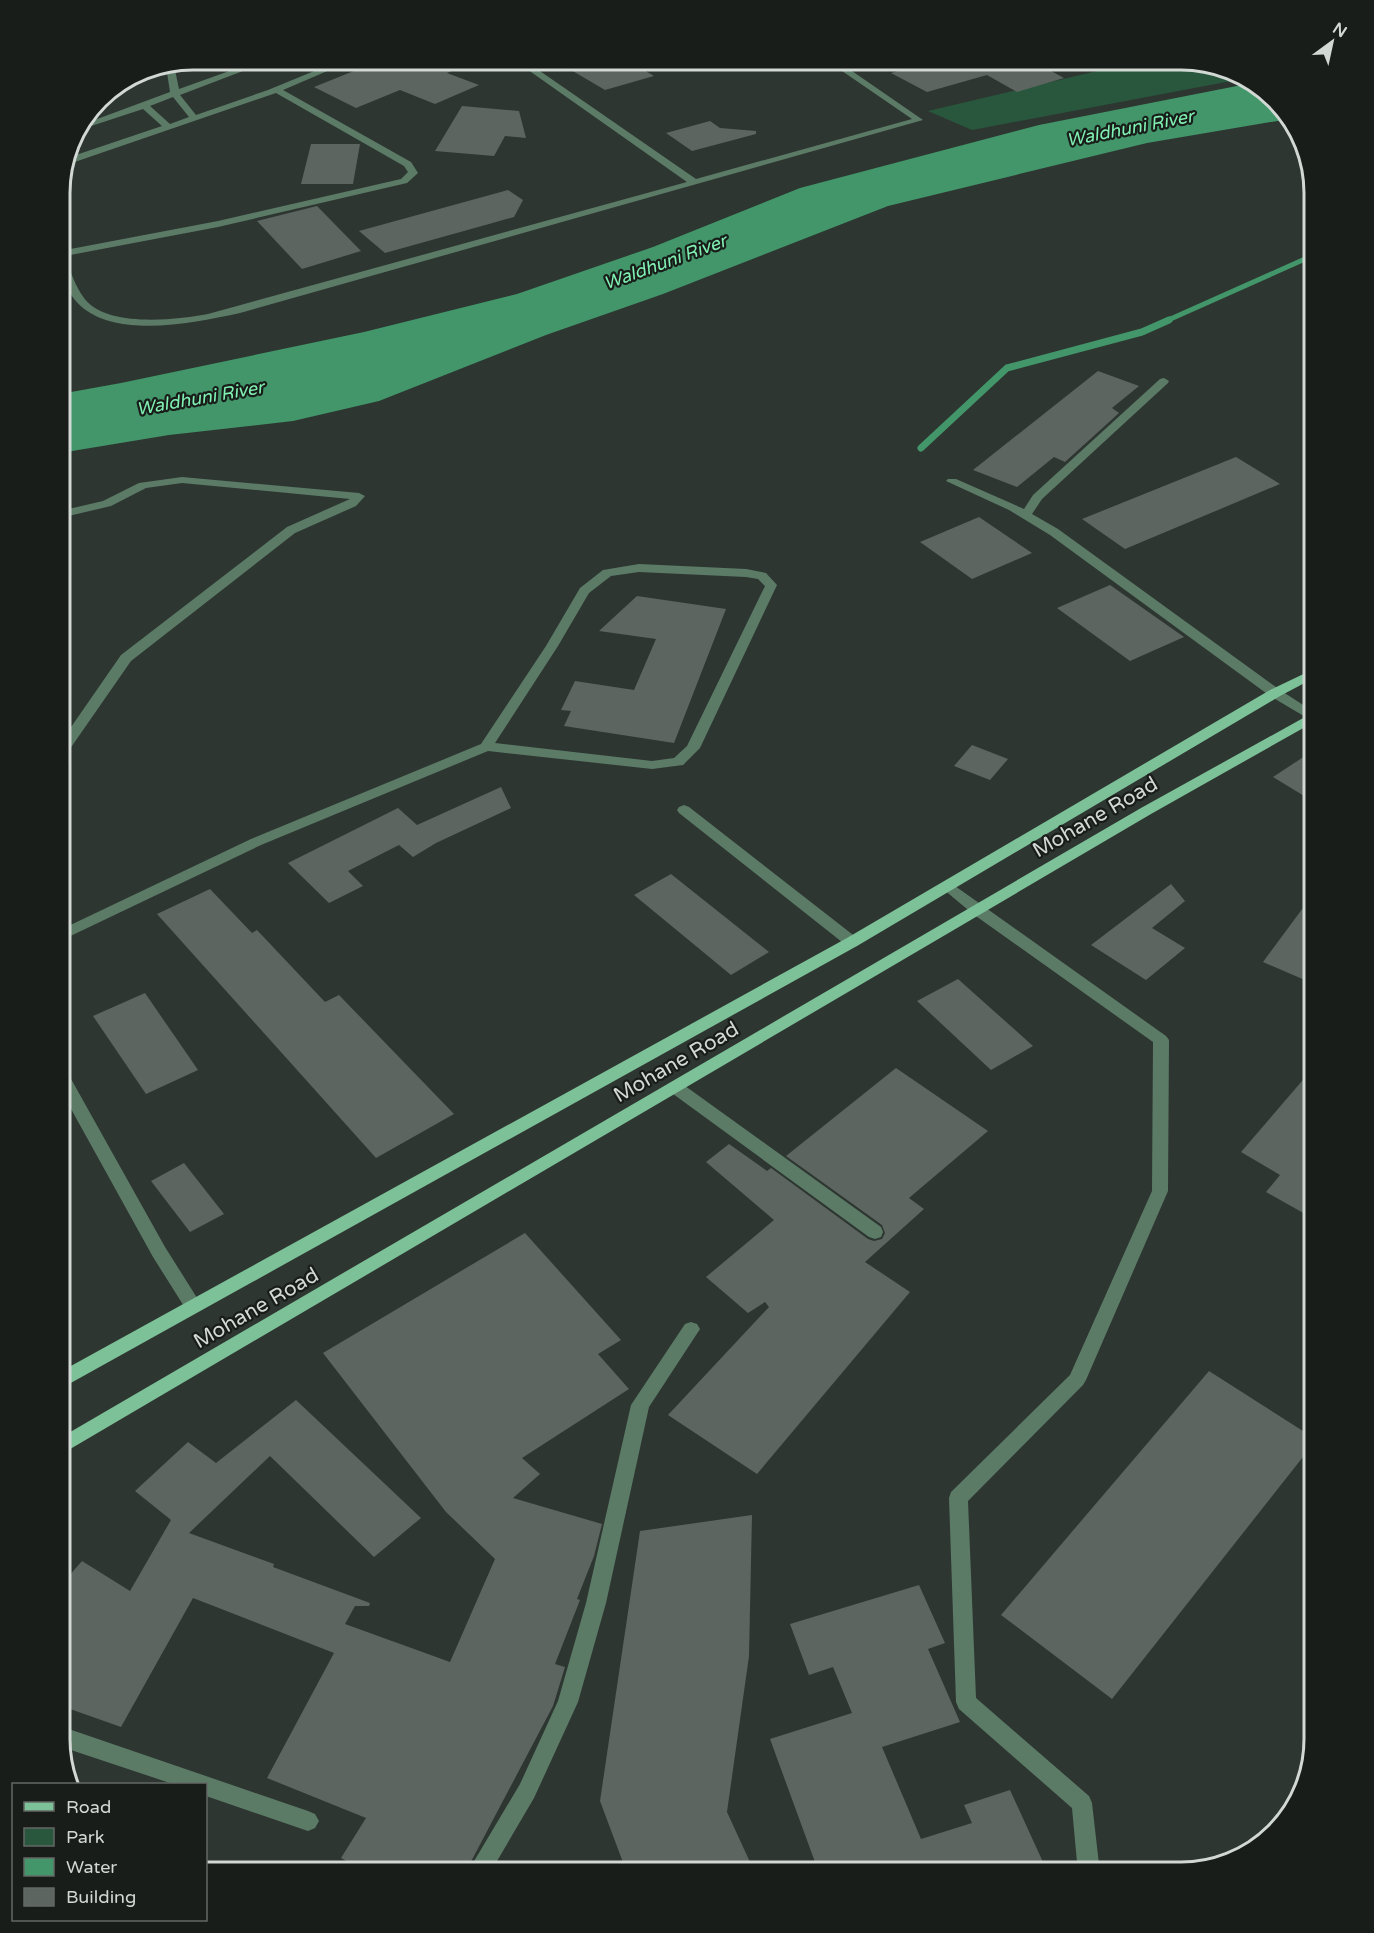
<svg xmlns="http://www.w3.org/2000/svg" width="1374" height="1933" font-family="'Varela Round',sans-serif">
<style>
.green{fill:#28573d}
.water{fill:#42966a}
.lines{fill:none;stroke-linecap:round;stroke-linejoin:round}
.stream-far1{stroke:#42966a;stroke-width:5}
.stream{stroke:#42966a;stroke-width:7}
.building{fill:#5c655f}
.minor{fill:#5b7b67;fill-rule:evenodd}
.major{fill:#7dc199;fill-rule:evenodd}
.labels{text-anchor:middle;stroke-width:4.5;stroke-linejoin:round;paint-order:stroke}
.far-water-label{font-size:18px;font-style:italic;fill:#80f1b3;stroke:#191d1a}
.street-label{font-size:21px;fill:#d2d8d4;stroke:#191d1a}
.rim{fill:none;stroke:#d2d8d4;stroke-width:3}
</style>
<rect width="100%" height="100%" fill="#2e3631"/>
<polygon class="green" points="1076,60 1189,60 1247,78 972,130 928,111 1097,71"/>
<polygon class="water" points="1252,83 1289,119 1147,143 888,206 663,294 546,335 379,401 293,421 169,435 60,453 60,394 121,383 364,332 517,294 653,247 800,188 1039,125"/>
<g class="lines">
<polyline class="stream-far1" points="1166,321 1314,255"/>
<polyline class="stream" points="921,448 1007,368 1142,332 1169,320"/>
</g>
<g class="building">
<polygon points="381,60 476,60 447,73 479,85 435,104 400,90 356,108 314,87"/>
<polygon points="554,60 627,60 654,76 605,90"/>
<polygon points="934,60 1031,60 1064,78 1017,92 987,75 927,92 891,73"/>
<polygon points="462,106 519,111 526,138 505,136 494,156 435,151"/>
<polygon points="710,121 720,128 756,131 756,134 692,151 666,133"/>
<polygon points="311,144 360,144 353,184 301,184"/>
<polygon points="508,190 523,200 514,217 489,224 385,253 359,231"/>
<polygon points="317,206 361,251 302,269 257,221"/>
<polygon points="1098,371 1139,386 1112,408 1119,413 1065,462 1054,457 1017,487 973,470"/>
<polygon points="1236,457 1280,484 1125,549 1082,519"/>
<polygon points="979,517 1032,553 972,579 920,542"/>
<polygon points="1110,585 1184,637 1130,661 1057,608"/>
<polygon points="637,596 726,609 674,743 564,726 571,711 561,710 575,681 634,690 656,639 599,631"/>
<polygon points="972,745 1008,759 990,780 954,766"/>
<polygon points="1314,750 1314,802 1273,777"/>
<polygon points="501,787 511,808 436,843 413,857 399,845 348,871 363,886 329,903 288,863 398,808 417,825"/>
<polygon points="671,874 769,952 731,975 634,895"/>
<polygon points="1171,884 1185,901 1152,928 1185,948 1146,980 1091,945"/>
<polygon points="210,889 252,933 257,930 325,1002 339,995 454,1114 376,1158 157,914"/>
<polygon points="1314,893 1314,984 1263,962"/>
<polygon points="958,979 1033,1046 991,1070 917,1001"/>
<polygon points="145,993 198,1070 146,1094 93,1016"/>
<polygon points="1314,1067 1314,1219 1266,1192 1280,1175 1241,1152"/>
<polygon points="896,1068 988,1131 909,1198 924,1209 865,1262 910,1292 757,1474 668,1415 769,1307 765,1302 748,1313 706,1277 774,1220 706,1162 729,1144 767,1171 771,1168 868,1239 874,1241 882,1239 885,1233 882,1225 786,1156"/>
<polygon points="184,1163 224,1214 190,1232 151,1181"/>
<polygon points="525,1233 621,1340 598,1354 629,1389 522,1458 540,1474 513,1498 602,1524 594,1556 577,1599 580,1600 555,1664 565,1667 553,1706 465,1873 368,1873 341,1858 366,1818 267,1778 334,1653 193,1598 121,1727 70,1709 60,1709 60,1586 82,1561 130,1591 171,1520 135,1491 188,1442 216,1463 296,1400 421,1518 374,1557 270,1456 189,1533 274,1564 273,1567 370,1603 369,1606 355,1606 345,1624 450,1662 495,1559 446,1512 323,1353"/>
<polygon points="1209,1371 1314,1438 1314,1443 1112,1699 1001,1615"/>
<polygon points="752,1515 749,1656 727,1812 755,1873 627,1873 600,1801 640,1531"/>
<polygon points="919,1585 945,1643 928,1649 960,1722 882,1747 921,1839 972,1823 964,1805 1010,1790 1048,1873 874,1873 871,1865 847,1873 819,1873 770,1739 852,1713 833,1667 809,1675 790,1624"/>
</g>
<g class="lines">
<g class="minor">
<path d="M260,60H272L180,95L196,115L268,90L341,60H353L283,90L411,162L418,173L407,183L218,227L65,256C70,270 75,286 84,298C106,328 176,320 208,314L687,182L514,60H524L696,179L912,119L826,60H836L923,120L240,313C176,327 60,350 60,251L218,221L401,179L408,172L404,166L276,93L66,165L67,158L162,126L143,109L76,131L81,125L170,92L166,66L174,65L179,89ZM173,97L189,117L170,124L150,106Z"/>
<polygon points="1164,378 1169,381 1168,383 1042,499 1032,514 1058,529 1280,690 1314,712 1314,722 1270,696 1050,535 1009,510 946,481 948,479 956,479 1024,509 1033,495 1160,379"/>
<polygon points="182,477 359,493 365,496 356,506 295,533 131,661 65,756 60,757 60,743 121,655 287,527 350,499 182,483 146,488 111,506 60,518 60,511 103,501 139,483"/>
<path d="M639,564L746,569L766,573L777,585L700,748L683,765L652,769L488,751L261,845L60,941V930L251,839L481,744L546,646L580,588L603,570ZM639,572L746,577L758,579L765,586L687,746L674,758L652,761L495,743L558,646L589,593L611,576Z"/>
<polygon points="684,805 689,807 857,938 859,942 857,946 847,946 679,813 677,810 679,807"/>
<polygon points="948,881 1166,1036 1169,1040 1168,1191 1086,1380 1083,1385 968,1501 976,1698 1089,1796 1092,1803 1100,1873 1078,1873 1072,1808 959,1709 956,1702 949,1498 951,1492 1070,1375 1152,1191 1153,1042 973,914 943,889 941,886"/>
<polygon points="60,1068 66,1070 165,1247 199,1301 202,1306 199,1311 193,1313 187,1311 153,1257 60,1089"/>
<polygon points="675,1081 681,1083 881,1227 883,1232 881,1237 875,1239 869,1237 669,1091 667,1087 669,1083"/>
<polygon points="691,1322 697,1324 700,1329 649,1407 606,1603 578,1702 534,1798 490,1873 467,1873 520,1784 558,1701 586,1603 631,1405 685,1324"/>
<polygon points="60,1726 308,1811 315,1814 319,1821 315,1828 308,1831 206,1796 206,1784 173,1784 62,1747"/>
</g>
<g class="major">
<polygon points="1314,669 1314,678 1280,696 857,946 60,1389 60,1372 847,938 1270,690"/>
<polygon points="1314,712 1314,722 1151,814 60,1455 60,1438 1141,808"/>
</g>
</g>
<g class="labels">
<g class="far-water-label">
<text transform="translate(1130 128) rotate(-11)" y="6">Waldhuni River</text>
<text transform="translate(665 262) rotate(-20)" y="6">Waldhuni River</text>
<text transform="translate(200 398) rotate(-10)" y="6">Waldhuni River</text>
</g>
<g class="street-label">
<text transform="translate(1095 817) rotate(-30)" y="7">Mohane Road</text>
<text transform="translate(676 1062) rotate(-30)" y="7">Mohane Road</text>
<text transform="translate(256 1308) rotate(-30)" y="7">Mohane Road</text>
</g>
</g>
<path d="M0 0H1374V1933H0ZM193 70H1181A123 123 0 0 1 1304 193V1739A123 123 0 0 1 1181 1862H193A123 123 0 0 1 70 1739V193A123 123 0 0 1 193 70Z" fill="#191d1a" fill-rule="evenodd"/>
<path class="rim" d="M193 70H1181A123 123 0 0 1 1304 193V1739A123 123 0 0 1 1181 1862H193A123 123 0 0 1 70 1739V193A123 123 0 0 1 193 70Z"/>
<rect x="12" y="1783" width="195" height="138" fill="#191d1a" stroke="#636864" stroke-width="1.5"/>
<rect x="24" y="1802" width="30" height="9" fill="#7dc199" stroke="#636864" stroke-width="1.5"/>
<text x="66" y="1813" font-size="18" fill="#d2d8d4">Road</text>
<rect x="24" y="1828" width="30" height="18" fill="#28573d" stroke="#636864" stroke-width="1.5"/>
<text x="66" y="1843" font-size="18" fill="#d2d8d4">Park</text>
<rect x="24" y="1858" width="30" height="18" fill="#42966a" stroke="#636864" stroke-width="1.5"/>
<text x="66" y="1873" font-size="18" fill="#d2d8d4">Water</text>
<rect x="24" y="1888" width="30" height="18" fill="#5c655f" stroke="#636864" stroke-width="1.5"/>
<text x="66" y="1903" font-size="18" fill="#d2d8d4">Building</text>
<g transform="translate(1332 42) rotate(33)" stroke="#191d1a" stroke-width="4.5" paint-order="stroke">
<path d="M0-4.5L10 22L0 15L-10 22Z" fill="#d2d8d4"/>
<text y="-9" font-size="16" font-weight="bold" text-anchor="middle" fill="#d2d8d4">N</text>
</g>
</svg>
